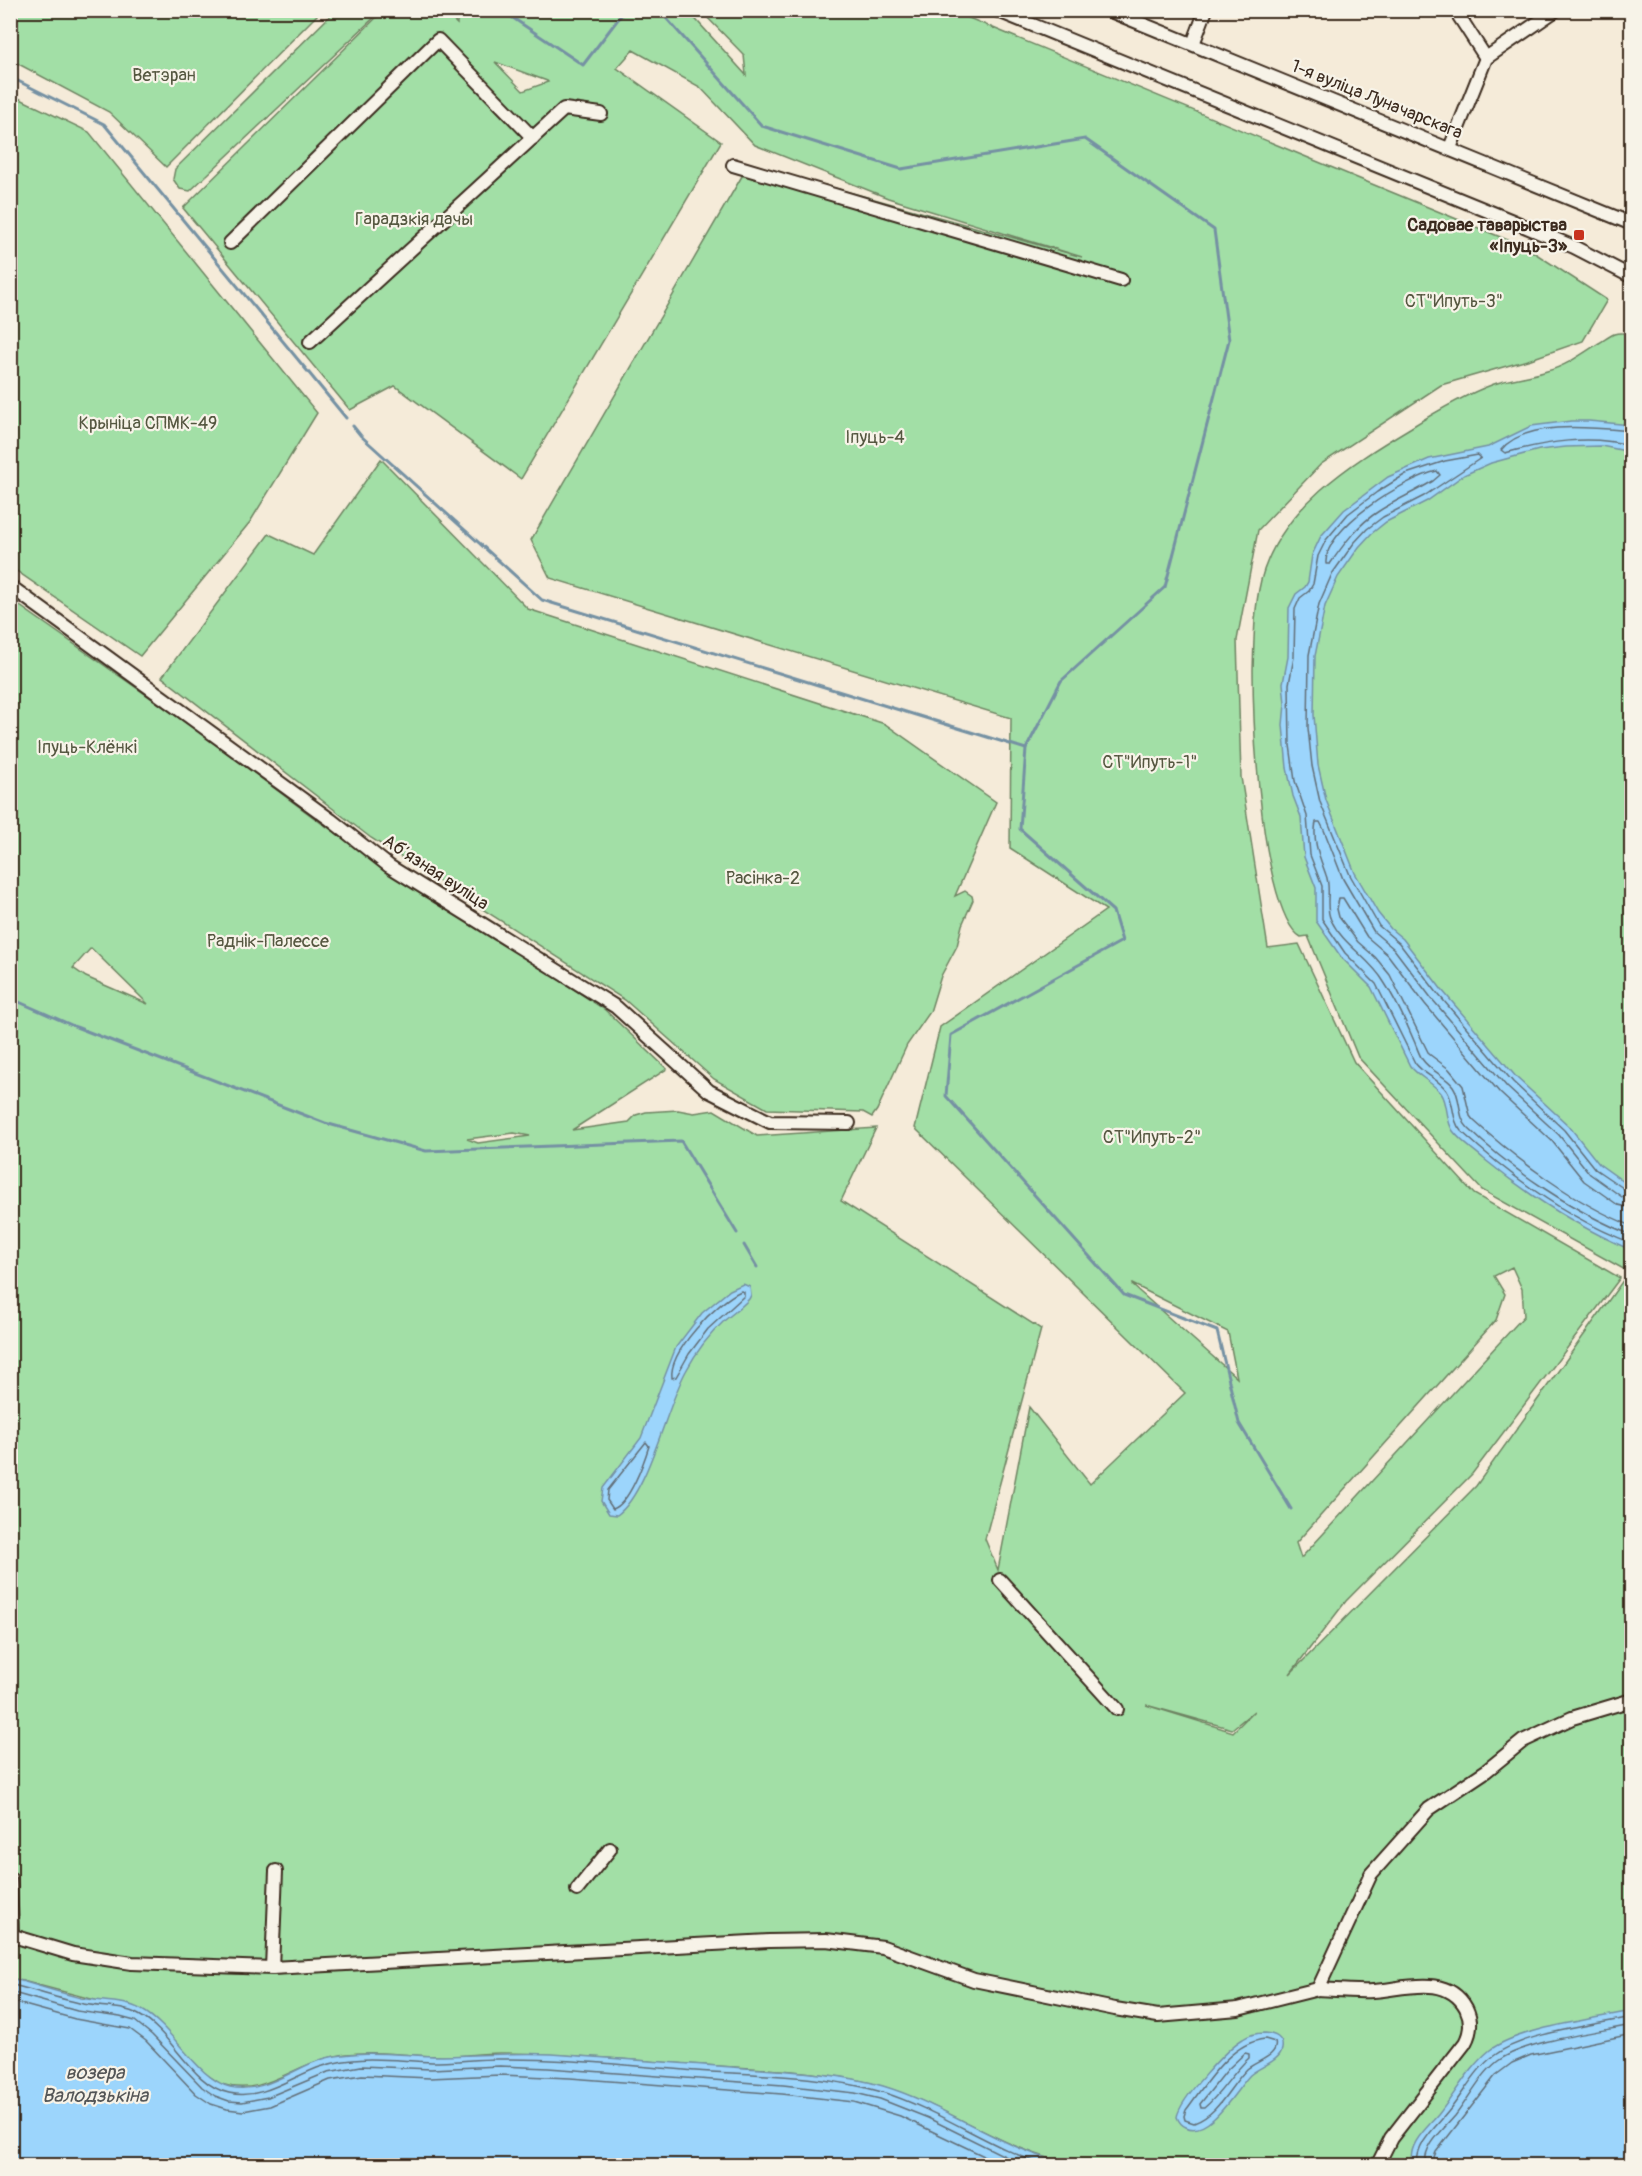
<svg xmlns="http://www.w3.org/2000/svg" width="1642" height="2176" font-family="Pangolin,sans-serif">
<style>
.green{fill:#a2dfa6;stroke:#6e8462;stroke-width:1.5;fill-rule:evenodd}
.water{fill:#9cd5fc;stroke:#7591a3;stroke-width:1.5}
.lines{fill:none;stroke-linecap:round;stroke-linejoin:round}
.shore{stroke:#626e77;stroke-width:1.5}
.stream{stroke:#7591a3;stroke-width:3}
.minor-casing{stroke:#3b2a1e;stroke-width:16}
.minor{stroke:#f7f3e8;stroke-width:12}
.poi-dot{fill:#c8321e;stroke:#f7f3e8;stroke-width:2}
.labels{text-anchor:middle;stroke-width:4.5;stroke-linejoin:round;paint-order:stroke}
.park-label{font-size:18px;fill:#555740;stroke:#f7f3e8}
.street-label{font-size:18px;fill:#3b2a1e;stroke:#f7f3e8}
.poi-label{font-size:18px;font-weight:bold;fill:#3b2a1e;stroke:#f7f3e8;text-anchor:end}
.water-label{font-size:20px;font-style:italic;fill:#535556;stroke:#f7f3e8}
</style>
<rect width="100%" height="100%" fill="#f5ebd9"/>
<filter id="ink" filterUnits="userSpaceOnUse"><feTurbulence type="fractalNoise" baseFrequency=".0167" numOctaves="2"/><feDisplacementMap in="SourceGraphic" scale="12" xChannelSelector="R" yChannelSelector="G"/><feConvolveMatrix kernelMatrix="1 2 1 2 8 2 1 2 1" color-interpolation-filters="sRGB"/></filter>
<g filter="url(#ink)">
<g class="green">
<polygon points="10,11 11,10 321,11 166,167 109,112 11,60"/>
<polygon points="335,11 381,11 190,191 180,189 173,179 175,169"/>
<path d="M383,11H443L457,24V11H686L689,12L746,75L744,55L701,11H952L1527,248L1607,300L1583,341L1531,359L1441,385L1321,464L1258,530L1237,640L1241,777L1268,948L1299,944L1354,1062L1474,1194L1620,1278L1472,1474L1346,1601L1290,1674L1476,1486L1629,1272L1482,1190L1358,1057L1308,936L1301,937C1277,924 1265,840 1262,814C1256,766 1253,719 1253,670C1254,640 1254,609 1261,580C1280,508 1350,464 1410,428C1437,411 1464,395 1494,384C1511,378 1530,377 1547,371C1566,366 1582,354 1599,343C1603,341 1609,336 1614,334C1620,332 1627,333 1631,336V2165H1076C998,2151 936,2095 857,2080C801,2069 743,2068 686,2064C624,2060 562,2053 500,2053C485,2053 470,2055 455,2056C430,2057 406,2054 382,2053C363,2052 342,2053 324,2059C288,2069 260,2097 221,2084L95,2000L11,1978L10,599L199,732L321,823L604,1009L667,1069L572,1130L629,1122L636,1115L646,1112L678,1110L694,1113L714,1110L757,1136L876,1128L841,1201L1041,1329L985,1539L998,1570L1029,1407L1090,1484L1185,1393L915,1128L940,1027L1106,910L1010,848L1011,718L550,578L531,540L749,164L1082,257L888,198L755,145L700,87L633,50L617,68L721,142L521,479L395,386L350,410L183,208ZM495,62L547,81L548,82L523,91ZM91,948L148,1004L86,977L73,968ZM514,1133L530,1136L478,1143L467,1139ZM1512,1267L1522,1289L1524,1316L1301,1558L1296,1543L1496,1320L1505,1294L1494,1276ZM1132,1284L1228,1332L1237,1378L1132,1285ZM1146,1705L1232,1729L1254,1711L1233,1732Z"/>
<polygon points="10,94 89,132 317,413 250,522 140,656 11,567"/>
<polygon points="381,459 528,609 885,724 996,802 955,896 965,891 972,896 973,900 962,925 957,946 941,976 930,1012 907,1045 877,1110 872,1117 863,1112 767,1109 714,1079 625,1000 371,838 162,677 269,534 313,555"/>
</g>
<g class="water">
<path d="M1571,421H1589L1631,425V452L1601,446L1566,447L1539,450L1491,463L1464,475L1427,501L1386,522L1371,534L1359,547L1338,577L1325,606L1315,656L1314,715L1318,765L1326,800L1355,873L1378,913L1391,929L1403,939L1442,990L1517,1078L1569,1126L1599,1164L1631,1187V1250C1578,1227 1529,1196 1484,1159C1474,1150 1461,1142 1453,1131C1445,1120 1449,1104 1441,1093C1432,1082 1419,1077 1410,1066L1371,987L1341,957L1316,921V888L1304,857L1301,817L1293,796L1287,768L1283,725L1285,704L1283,683L1288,657L1289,608L1296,594L1305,587L1308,582L1312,555L1321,536L1344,510L1388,477L1429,459L1488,447L1531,426Z"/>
<path d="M743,1284L750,1287L751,1295L749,1299C742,1307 733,1313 725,1320C709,1335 696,1352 686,1371C666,1407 648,1493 617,1515L609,1514L601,1501L603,1488L641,1438L676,1347L702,1313L730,1290Z"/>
<path d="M10,1978C34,1984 57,1992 81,1998C101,2002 124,2000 142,2010C174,2028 197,2079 230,2087C265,2095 295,2066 326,2058C362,2049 397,2055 433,2056C473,2056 512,2052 552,2054C612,2058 672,2063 732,2067C782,2071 835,2072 883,2086C950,2106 1007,2154 1076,2165H11Z"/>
<path d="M1631,2011V2165H1412C1407,2144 1426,2129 1438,2115C1455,2094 1469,2067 1490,2050C1519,2028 1594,2019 1631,2011Z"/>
<path d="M1265,2033C1275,2034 1284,2038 1282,2049C1280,2061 1259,2067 1250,2075C1237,2088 1209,2139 1186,2127C1181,2125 1179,2122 1177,2117C1180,2099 1227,2048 1243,2039C1250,2034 1257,2033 1265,2033Z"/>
</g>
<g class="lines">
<g class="shore">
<path d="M1632,431C1596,428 1526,419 1501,450L1505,453C1546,442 1589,434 1632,446"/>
<path d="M1437,471L1440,475L1433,481C1415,492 1396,500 1379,511C1358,524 1344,544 1330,564H1326C1323,528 1406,478 1437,471Z"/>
<path d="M1632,1191L1626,1190L1595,1169L1564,1130L1513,1082L1438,994L1399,943L1379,926L1350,875L1320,802L1312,766L1308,728L1309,655L1319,604L1332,574L1354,543L1367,529L1383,517L1424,496L1481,458L1478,455L1445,461L1406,474L1377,492L1348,514L1326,540L1318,556L1313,584L1309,591L1300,598L1295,609L1294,657L1289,684L1290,745L1295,781L1307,816L1310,855L1322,886V919L1345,953L1376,984L1415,1063C1424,1075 1439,1079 1447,1091C1455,1104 1451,1119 1461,1131C1511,1177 1568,1219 1632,1243"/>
<path d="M1632,1199L1622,1197L1590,1174L1559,1135L1507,1087L1432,999L1394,949L1374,932L1343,879L1324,830L1320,822H1316C1312,841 1320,858 1326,875C1332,890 1324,906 1331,920C1343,945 1370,958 1384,982C1396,1000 1406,1022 1415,1043C1417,1048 1419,1054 1422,1059C1430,1071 1444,1075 1453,1086C1462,1099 1457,1117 1468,1128C1510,1169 1577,1214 1632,1235"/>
<path d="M1632,1208L1618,1205L1584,1181L1552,1141L1500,1093L1425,1004L1388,955L1367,937L1343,898H1339L1337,909L1339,917L1358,942L1375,957L1390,975L1429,1054L1449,1069L1463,1086L1470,1116L1473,1120C1517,1160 1576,1204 1632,1226"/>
<path d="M741,1291L744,1292V1296L708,1329L689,1354L676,1377L672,1378C668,1352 718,1301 741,1291Z"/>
<path d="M646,1442L649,1446C644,1462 629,1504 613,1509L607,1500L608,1490Z"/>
<path d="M10,1984C33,1990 56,1998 79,2003C98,2008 121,2005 139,2015C173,2033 191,2085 229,2093C263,2101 293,2075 323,2066C359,2054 396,2061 432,2062C454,2062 476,2059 498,2059C564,2058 631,2066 696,2071C758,2075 823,2075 882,2092C940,2110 990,2148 1048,2166"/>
<polyline points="10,1992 77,2011 120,2017 135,2021 152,2035 202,2087 215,2096 229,2101 242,2102 268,2097 328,2072 361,2066 431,2069 500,2066 548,2068 783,2085 855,2093 880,2099 928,2118 1025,2166"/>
<polyline points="10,2001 75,2019 130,2029 146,2041 196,2094 211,2104 227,2109 243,2111 270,2106 330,2080 362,2075 430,2078 500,2075 570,2078 782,2094 854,2102 900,2116 1005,2166"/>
<path d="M1265,2039L1275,2042C1279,2056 1256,2061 1247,2069C1229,2087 1219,2114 1194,2123L1185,2120L1184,2116L1186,2110C1206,2084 1229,2043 1265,2039Z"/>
<path d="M1245,2053L1249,2054V2058C1232,2073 1222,2093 1204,2108H1201L1200,2104L1228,2069Z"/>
<path d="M1417,2166C1416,2143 1435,2128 1448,2112C1464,2093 1475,2069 1495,2055C1523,2033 1595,2025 1632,2017"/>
<path d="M1425,2166C1424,2145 1442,2131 1455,2116C1469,2098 1480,2075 1498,2061C1524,2041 1597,2032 1632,2025"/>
<polyline points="1434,2166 1434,2157 1436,2152 1496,2075 1512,2063 1531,2055 1632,2034"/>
</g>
<g class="stream">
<polyline points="501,10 583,65 625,10"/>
<polyline points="659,10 762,126 901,169 1085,139 1214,230 1229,340 1165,587 1061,681 1026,749 1020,829 1113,911 1122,941 951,1035 946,1096 1124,1295 1217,1331 1239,1423 1291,1509"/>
<polyline points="10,77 104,124 346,418"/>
<polyline points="353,426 361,436 542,600 1026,749"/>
<polyline points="10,998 76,1027 325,1123 426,1151 681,1141 737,1233"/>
<polyline points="744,1245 757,1267"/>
</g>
<defs>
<g id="minor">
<polyline points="996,10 1510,220 1574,247 1632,277"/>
<polyline points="1108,10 1632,224"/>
<polyline points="1455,10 1486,58"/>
<polyline points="1193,44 1206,10"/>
<polyline points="1450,148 1486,58 1556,10"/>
<polyline points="733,165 1121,280"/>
<polyline points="230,243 438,40 533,138"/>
<polyline points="310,342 564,109 601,114"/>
<polyline points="10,586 331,820 389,866 616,1007 709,1091 770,1122 849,1123"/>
<polyline points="1000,1580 1117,1709"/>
<polyline points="10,1878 12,1935"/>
<polyline points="577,1890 610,1849"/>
<polyline points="10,1935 73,1954 132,1963 272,1968 769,1941 826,1940 883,1947 974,1980 1115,2009 1158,2016 1238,2009 1318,1989 1371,1874 1429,1809 1486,1771 1523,1741 1572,1718 1632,1700"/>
<polyline points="272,1968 276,1871"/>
<path d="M1318,1989C1336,1990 1355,1992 1373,1991C1404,1989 1447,1973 1466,2008C1472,2020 1471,2032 1465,2043L1391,2138L1377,2166"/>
</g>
</defs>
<use href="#minor" class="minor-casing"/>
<use href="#minor" class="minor"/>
</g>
</g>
<rect class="poi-dot" x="1573" y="229" width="12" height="12" rx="3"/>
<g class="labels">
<g class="park-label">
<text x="164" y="81">Ветэран</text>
<text x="414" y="225">Гарадзкія дачы</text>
<text x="1454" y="307">СТ"Ипуть-3"</text>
<text x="148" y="429">Крыніца СПМК-49</text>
<text x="875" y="443">Іпуць-4</text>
<text x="87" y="753">Іпуць-Клёнкі</text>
<text x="1150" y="768">СТ"Ипуть-1"</text>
<text x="763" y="884">Расінка-2</text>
<text x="268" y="947">Раднік-Палессе</text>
<text x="1152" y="1143">СТ"Ипуть-2"</text>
</g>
<g class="street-label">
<text transform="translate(1377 99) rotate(22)" y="6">1-я вуліца Луначарскага</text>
<text transform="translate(436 872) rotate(33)" y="6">Абʼязная вуліца</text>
</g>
<g class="poi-label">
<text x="1567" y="231">Садовае таварыства<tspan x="1567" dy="21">«Іпуць-3»</tspan></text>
</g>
<g class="water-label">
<text x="95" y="2079">возера<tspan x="95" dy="23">Валодзькіна</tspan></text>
</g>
</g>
<rect width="1642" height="2176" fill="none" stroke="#f7f3e8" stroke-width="36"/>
<rect x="18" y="18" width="1606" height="2140" fill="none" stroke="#3b2a1e" stroke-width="2" filter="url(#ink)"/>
</svg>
